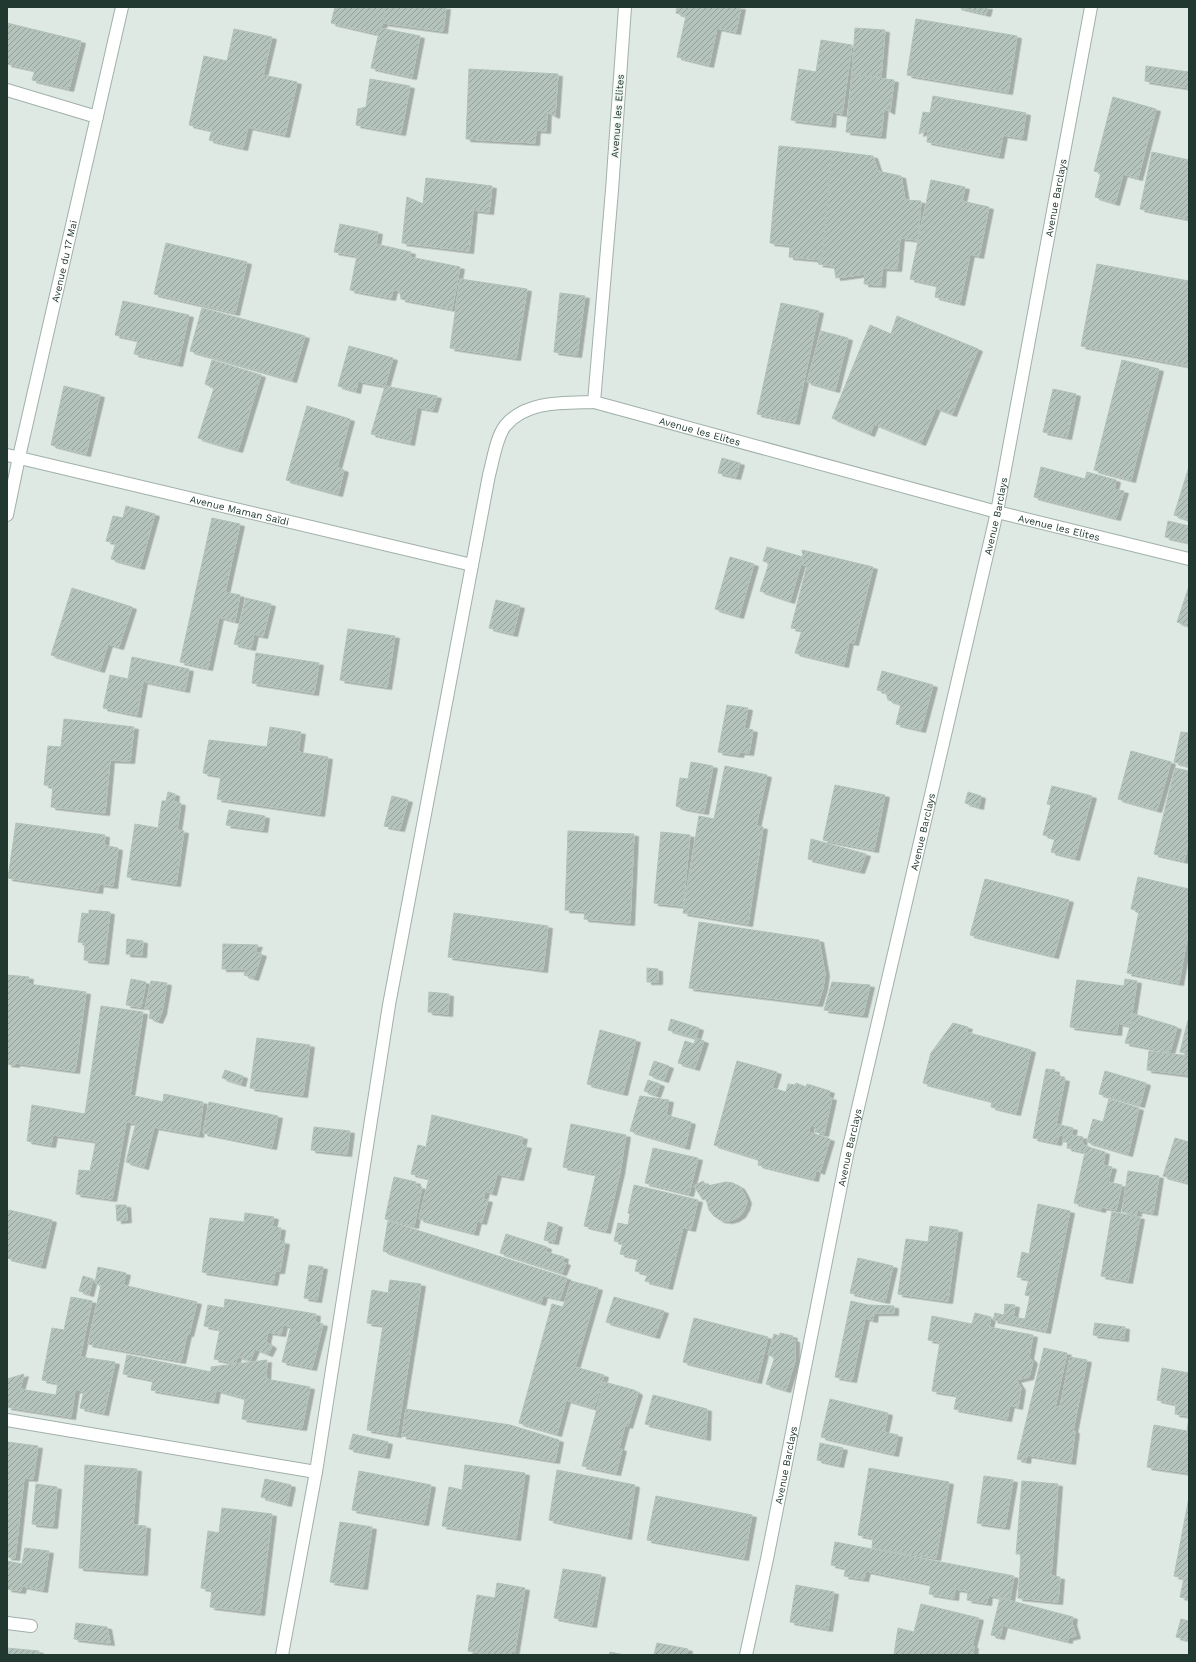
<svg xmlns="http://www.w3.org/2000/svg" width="1196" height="1662" font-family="'Work Sans',sans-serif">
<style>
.building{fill:url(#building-hatch);stroke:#b1c2b9;filter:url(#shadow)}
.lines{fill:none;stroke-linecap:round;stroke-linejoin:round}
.minor-casing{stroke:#a1b0a9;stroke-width:14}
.minor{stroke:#fff;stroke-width:12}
.labels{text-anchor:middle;stroke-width:3;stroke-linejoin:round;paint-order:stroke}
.street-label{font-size:10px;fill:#20382f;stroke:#eff6f1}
</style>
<defs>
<pattern id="building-hatch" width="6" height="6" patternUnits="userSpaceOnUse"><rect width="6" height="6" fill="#b4c4bc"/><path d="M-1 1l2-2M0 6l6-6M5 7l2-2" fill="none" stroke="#92a099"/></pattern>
<filter id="shadow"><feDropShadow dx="4.5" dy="2.5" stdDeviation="0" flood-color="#0004"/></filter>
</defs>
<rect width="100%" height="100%" fill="#dee9e3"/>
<g class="building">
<polygon points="335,7 385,7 383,23 378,34 331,23"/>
<polygon points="385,7 446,7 443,31 383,23"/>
<polygon points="677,7 741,7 736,32 717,28 709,65 677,57 686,16 676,13"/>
<polygon points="957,7 988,7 986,14"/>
<polygon points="916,19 1017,36 1008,92 907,75"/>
<polygon points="7,23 81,41 69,89 32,80 35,70 7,64"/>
<polygon points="380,28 420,36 412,77 371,68"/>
<polygon points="855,28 885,30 881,77 852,75"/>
<polygon points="234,29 272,37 263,75 297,82 285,135 248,127 243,148 209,140 212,130 189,125 204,56 227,61"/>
<polygon points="821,40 852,45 842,114 832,112 831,125 791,120 799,69 816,72"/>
<polygon points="1146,66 1189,72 1189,88 1145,81"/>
<polygon points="469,69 558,74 555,116 547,112 546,131 536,130 535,143 466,139"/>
<polygon points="852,75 894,80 890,112 884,108 881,136 846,132"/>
<polygon points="370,79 410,86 401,133 356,125 358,109 366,107"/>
<polygon points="933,96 1026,113 1022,138 1003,135 999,156 927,142 928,130 919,134 923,112 930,113"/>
<polygon points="1113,97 1156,109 1138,178 1123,174 1115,203 1095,197 1101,173 1094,171"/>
<polygon points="779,146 832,151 822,260 789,257 790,245 770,243"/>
<polygon points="832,151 873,156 878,171 901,176 905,200 921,201 918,240 900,238 897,269 882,268 881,285 864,284 865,274 836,278 834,266 818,264 822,260"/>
<polygon points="1152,152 1189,160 1189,219 1140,209"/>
<polygon points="426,178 492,186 489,212 473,210 469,251 402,243 407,197 423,204"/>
<polygon points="931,180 965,187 962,201 989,207 979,256 970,254 960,303 935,297 937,285 910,279"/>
<polygon points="340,224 378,232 376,244 411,252 410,257 460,267 452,309 401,299 400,291 393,290 391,298 350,290 357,256 334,252"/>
<polygon points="166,243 247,262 235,313 154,294"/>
<polygon points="1097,264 1189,281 1189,366 1081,346"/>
<polygon points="460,279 527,289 516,358 450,348"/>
<polygon points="560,293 585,296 577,355 554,352"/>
<polygon points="123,301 189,315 178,364 134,354 138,340 115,335"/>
<polygon points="781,303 819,311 795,422 757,414"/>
<polygon points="202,308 305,336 292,380 190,351"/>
<polygon points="897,316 978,349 952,414 936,408 921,443 874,424 870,434 832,418 870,325 891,334"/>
<polygon points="821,331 848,338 835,390 807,382"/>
<polygon points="349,346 393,358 385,386 358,381 356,391 338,386"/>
<polygon points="212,360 261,375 238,450 198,438 214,388 205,384"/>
<polygon points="1122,360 1159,369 1131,480 1094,470"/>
<polygon points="64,386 100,395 86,454 51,445"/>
<polygon points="385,386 437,396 433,410 417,407 410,443 371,434"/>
<polygon points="1053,389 1076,394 1067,437 1043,432"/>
<polygon points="307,406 350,419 337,467 344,470 338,494 286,480"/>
<polygon points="722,458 740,463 736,477 718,473"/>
<polygon points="1041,467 1085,479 1087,472 1116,480 1114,489 1124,491 1116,518 1034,497"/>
<polygon points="1189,467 1189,520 1174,515"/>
<polygon points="126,506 155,514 140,567 111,559 116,543 106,541 113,516 123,518"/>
<polygon points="212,518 240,524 225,592 240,595 235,621 219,617 208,668 180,662"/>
<polygon points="1168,521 1189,526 1188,542 1165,537"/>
<polygon points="767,547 803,557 790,601 760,591 769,563 763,561"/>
<polygon points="802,550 873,567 854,643 849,642 844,665 795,653 802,630 791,628 807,566 802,564 803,557"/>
<polygon points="730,557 754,564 739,616 715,609"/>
<polygon points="1189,586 1189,626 1177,622"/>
<polygon points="72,588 132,607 119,647 108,644 100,670 51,655"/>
<polygon points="246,598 271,604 263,636 254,634 251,648 234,644"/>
<polygon points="496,600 520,606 513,634 489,628"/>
<polygon points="348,629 395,636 387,687 340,680"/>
<polygon points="256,653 319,663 314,693 252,683"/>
<polygon points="132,657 189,669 185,690 143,681 137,715 103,708 110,675 128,679"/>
<polygon points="882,671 933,685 921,730 896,724 901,704 888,700 886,692 877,690"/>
<polygon points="727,705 748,708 744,728 753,730 749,753 740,752 739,755 718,752"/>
<polygon points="64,719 134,727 130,761 110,760 105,813 51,807 53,786 44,785 48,746 61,747"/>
<polygon points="270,727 301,732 298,752 328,757 320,814 217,799 221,776 203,773 209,740 267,747"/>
<polygon points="1181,732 1189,733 1189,766 1174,762"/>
<polygon points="1131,751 1171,762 1157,810 1118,799"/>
<polygon points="691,762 713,766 704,812 682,808 676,806 680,778 688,779"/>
<polygon points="725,766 767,775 756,826 763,827 748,924 683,913 699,816 714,819"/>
<polygon points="1175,768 1189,771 1189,840 1184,861 1154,854"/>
<polygon points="835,785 885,795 874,850 823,840"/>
<polygon points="1052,786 1092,796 1075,858 1051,852 1055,838 1043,835 1051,805 1047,804"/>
<polygon points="168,792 175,794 174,802 181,803 177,830 184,831 176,884 127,877 135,824 158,828 162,801 166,801"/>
<polygon points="968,792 981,796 979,807 965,803"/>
<polygon points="392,796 408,800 400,829 384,826"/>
<polygon points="229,810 265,816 263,830 226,825"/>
<polygon points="16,823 105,835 104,845 118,848 113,886 99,884 98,891 8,878"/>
<polygon points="568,831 634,834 630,923 584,919 585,911 565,910"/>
<polygon points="661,832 690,835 683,906 654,903"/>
<polygon points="811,839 866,854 860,871 808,859"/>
<polygon points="1138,877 1189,889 1189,900 1186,914 1189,914 1189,927 1179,983 1127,973 1139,911 1131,909"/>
<polygon points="985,879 1069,900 1054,956 970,935"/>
<polygon points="89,910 110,912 104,962 84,960 85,943 78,942 82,913 89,914"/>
<polygon points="454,913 548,926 543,970 448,957"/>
<polygon points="699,922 819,940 825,974 823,988 818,1004 689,988"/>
<polygon points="127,939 143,941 142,955 126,954"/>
<polygon points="223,944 258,945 255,952 262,954 254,978 244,975 246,969 222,969"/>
<polygon points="647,968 658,969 658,982 647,982"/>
<polygon points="7,975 29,977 28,984 86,992 75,1071 15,1063 15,1065 7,1064"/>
<polygon points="131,979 146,982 141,1007 126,1005"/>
<polygon points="1125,979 1137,981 1130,1026 1118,1023 1117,1033 1070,1027 1077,980 1124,986"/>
<polygon points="151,981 167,983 162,1012 158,1021 149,1018 151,1010 145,1009"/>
<polygon points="832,982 870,985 863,1015 824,1010"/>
<polygon points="429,992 449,994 448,1014 428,1012"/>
<polygon points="101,1006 143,1012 130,1095 163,1102 164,1094 203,1102 199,1135 154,1127 144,1167 126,1162 136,1123 126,1122 112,1199 76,1194 79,1170 90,1171 96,1141 53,1135 51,1145 27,1141 32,1105 85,1114"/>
<polygon points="1134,1014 1177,1027 1170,1052 1125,1043"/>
<polygon points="671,1019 699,1028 696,1038 668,1030"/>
<polygon points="1188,1020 1189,1020 1189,1054 1180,1052"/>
<polygon points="953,1023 968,1027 966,1032 1031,1050 1016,1113 991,1107 992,1101 923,1083 931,1053"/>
<polygon points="600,1030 636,1040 623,1093 587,1084"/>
<polygon points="257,1038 310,1045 303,1095 250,1088"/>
<polygon points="696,1038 704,1041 695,1068 678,1063 685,1041 694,1044"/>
<polygon points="1149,1051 1189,1056 1189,1075 1147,1070"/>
<polygon points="654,1061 669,1066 664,1080 649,1075"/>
<polygon points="737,1061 777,1072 772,1088 786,1092 788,1084 795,1085 796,1083 806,1087 807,1084 830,1091 828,1097 832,1098 824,1134 815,1132 816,1126 810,1125 809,1132 830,1139 820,1172 816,1170 814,1179 758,1165 759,1159 714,1145"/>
<polygon points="1046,1069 1055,1070 1054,1074 1060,1075 1060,1078 1065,1079 1056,1124 1073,1128 1071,1135 1083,1137 1082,1143 1085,1145 1085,1146 1105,1152 1103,1165 1112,1167 1108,1182 1122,1185 1116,1210 1102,1207 1101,1210 1074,1203 1085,1152 1067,1148 1068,1142 1063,1142 1064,1136 1059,1135 1057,1143 1033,1138"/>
<polygon points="225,1070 243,1076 241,1084 222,1078"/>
<polygon points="1105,1071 1146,1083 1140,1105 1099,1094"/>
<polygon points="648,1080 660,1084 656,1095 644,1091"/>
<polygon points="640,1096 669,1100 666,1115 691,1122 685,1147 630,1131"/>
<polygon points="1109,1099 1139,1108 1128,1154 1087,1142 1093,1119 1103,1122"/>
<polygon points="209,1102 278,1116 272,1147 203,1133"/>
<polygon points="432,1115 523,1137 521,1145 527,1146 519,1178 497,1174 492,1193 485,1191 483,1199 488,1200 482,1222 477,1221 474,1233 419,1219 429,1178 411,1174 418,1145 426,1147"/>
<polygon points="571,1124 626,1135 620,1172 606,1231 584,1226 596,1174 563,1167"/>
<polygon points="314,1127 350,1131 347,1154 311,1150"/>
<polygon points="1175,1138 1189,1142 1189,1183 1163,1176"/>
<polygon points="653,1148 698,1158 689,1194 645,1183"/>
<polygon points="1128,1171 1159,1176 1153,1213 1137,1210 1137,1214 1122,1212"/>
<polygon points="394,1177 416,1182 415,1186 422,1187 414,1226 385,1219"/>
<polygon points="703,1181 707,1186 726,1182 733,1183 740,1187 744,1194 747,1201 745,1208 741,1215 735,1219 728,1221 720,1220 714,1216 709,1210 706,1198 703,1200 694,1186"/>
<polygon points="634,1185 698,1200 691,1229 683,1227 668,1287 645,1281 648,1274 635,1271 638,1258 620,1254 623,1243 614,1241 618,1223 628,1225 630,1214 628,1213"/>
<polygon points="1038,1204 1070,1211 1046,1331 993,1320 995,1313 1004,1315 1005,1304 1015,1305 1013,1317 1025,1319 1030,1296 1025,1295 1029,1279 1017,1277 1022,1252 1029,1254"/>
<polygon points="116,1205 126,1205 127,1220 117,1221"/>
<polygon points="9,1210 52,1220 41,1266 7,1258 7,1214"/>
<polygon points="1112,1212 1140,1217 1128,1281 1101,1276"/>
<polygon points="245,1213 274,1217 272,1227 281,1228 279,1241 285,1242 280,1271 275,1271 273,1283 202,1272 210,1218 244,1222"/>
<polygon points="388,1221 567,1278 560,1299 543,1295 541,1303 383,1251"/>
<polygon points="548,1222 558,1225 554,1242 544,1240"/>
<polygon points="930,1226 958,1230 948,1301 898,1294 906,1239 928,1242"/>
<polygon points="506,1234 547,1247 546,1252 564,1257 563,1262 566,1263 562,1273 500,1253"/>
<polygon points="858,1258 893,1266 885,1301 850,1293"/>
<polygon points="309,1265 323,1267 317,1300 304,1298"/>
<polygon points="98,1267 126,1273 123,1285 197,1302 189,1334 187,1334 181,1361 88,1344 101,1285 95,1283"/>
<polygon points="83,1276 93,1279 89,1294 79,1291"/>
<polygon points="390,1280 421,1284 397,1435 367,1430 383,1325 367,1323 372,1290 388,1293"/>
<polygon points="571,1281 598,1288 575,1367 604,1375 594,1408 566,1400 557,1434 519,1423 552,1304 563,1307"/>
<polygon points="71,1297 92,1301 80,1357 115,1362 104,1413 80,1408 84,1391 75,1390 71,1417 7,1407 7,1379 24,1374 20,1389 56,1395 58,1383 42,1380 52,1328 64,1330"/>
<polygon points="614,1297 664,1311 655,1336 606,1322"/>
<polygon points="225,1299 316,1314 315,1322 323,1324 312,1368 282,1362 291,1326 283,1325 281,1334 268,1332 266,1342 272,1346 268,1354 255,1349 250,1361 237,1356 236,1363 214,1359 220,1329 204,1326 208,1305 224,1308"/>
<polygon points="851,1301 868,1305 894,1306 894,1313 874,1313 873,1320 865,1318 852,1380 835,1377"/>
<polygon points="975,1313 991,1317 989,1327 1033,1335 1029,1357 1033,1361 1029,1377 1016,1380 1021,1388 1018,1407 1010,1405 1007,1419 954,1409 957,1395 932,1391 940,1342 928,1340 932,1316 972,1324"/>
<polygon points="694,1318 768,1337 757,1381 683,1362"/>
<polygon points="1095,1323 1125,1327 1124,1339 1093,1335"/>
<polygon points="780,1333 793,1336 792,1339 795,1340 795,1361 786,1390 766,1384 775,1357 768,1355 774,1334 779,1336"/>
<polygon points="1044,1348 1067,1353 1055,1407 1060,1407 1070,1357 1087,1360 1073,1431 1075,1431 1071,1462 1027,1455 1026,1461 1017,1459"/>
<polygon points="127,1355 211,1372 211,1367 267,1360 266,1379 310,1387 302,1428 242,1419 245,1398 216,1390 214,1401 151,1390 153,1380 123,1374"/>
<polygon points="1162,1368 1189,1373 1189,1416 1175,1414 1176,1404 1157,1400"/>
<polygon points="604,1382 634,1390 638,1393 628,1426 625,1425 619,1448 622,1449 616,1473 582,1466"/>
<polygon points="653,1395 707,1409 706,1438 645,1424"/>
<polygon points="830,1399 888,1413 884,1432 898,1435 894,1454 821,1437"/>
<polygon points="406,1409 510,1425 559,1440 555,1461 402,1436"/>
<polygon points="1189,1418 1189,1473 1147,1467 1154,1425 1187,1431"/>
<polygon points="353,1434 388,1442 385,1456 349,1449"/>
<polygon points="7,1442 38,1446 33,1479 24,1478 15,1558 7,1557"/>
<polygon points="820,1443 843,1448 839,1465 817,1460"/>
<polygon points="85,1465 137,1469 133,1525 146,1526 143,1573 79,1568"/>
<polygon points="465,1465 525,1473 516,1538 442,1526 449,1487 462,1490"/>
<polygon points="869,1468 949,1482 936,1558 872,1548 873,1538 858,1535"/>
<polygon points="557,1470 635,1485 627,1537 549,1520"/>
<polygon points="359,1471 431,1485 424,1523 352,1510"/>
<polygon points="984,1476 1013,1480 1005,1527 977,1523"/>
<polygon points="265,1479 291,1485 287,1504 261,1497"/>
<polygon points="1022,1481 1058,1484 1051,1576 1060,1577 1058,1602 1018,1598 1021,1554 1016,1554"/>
<polygon points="36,1484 57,1487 53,1526 32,1524"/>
<polygon points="656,1496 752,1515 744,1558 647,1540"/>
<polygon points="1189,1497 1189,1599 1180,1597 1184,1578 1174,1576"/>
<polygon points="222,1508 272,1514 260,1613 210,1607 212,1590 201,1588 208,1531 219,1533"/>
<polygon points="340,1522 372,1527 363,1587 330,1582"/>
<polygon points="835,1542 1014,1576 1010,1599 988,1595 987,1603 967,1600 968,1591 955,1589 954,1598 929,1594 931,1584 866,1571 864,1579 844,1576 846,1568 831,1565"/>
<polygon points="25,1548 49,1551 43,1590 22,1586 21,1591 7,1589 7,1561 22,1564"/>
<polygon points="563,1569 601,1575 592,1625 554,1618"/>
<polygon points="497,1583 525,1588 514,1655 494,1655 468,1651 477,1595 495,1598"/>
<polygon points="796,1585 834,1592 828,1629 790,1622"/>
<polygon points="1000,1598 1073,1617 1072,1623 1076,1636 1068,1638 1068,1641 1003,1625 1000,1637 991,1635"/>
<polygon points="921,1604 979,1618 972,1646 974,1646 973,1655 894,1655 898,1628 914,1632"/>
<polygon points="1181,1619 1189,1621 1189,1640 1176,1637"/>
<polygon points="76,1623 107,1627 110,1643 74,1639"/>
<polygon points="657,1643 688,1649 687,1655 654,1655"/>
<polygon points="7,1648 39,1651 39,1655 7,1655"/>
<polygon points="610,1652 625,1655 609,1655"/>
</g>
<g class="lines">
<defs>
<g id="minor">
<path id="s1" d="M625,7L612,190L594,402L997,512L1189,559"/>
<polyline points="7,90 97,117"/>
<path id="s2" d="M7,455L472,565"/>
<path id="s3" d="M7,515L19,457L122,7"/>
<polyline points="7,1420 316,1472"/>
<polyline points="7,1623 31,1626"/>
<path d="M282,1655L316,1472L389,1005L489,475C493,461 496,438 505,426C526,400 565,403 594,402"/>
<path id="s4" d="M746,1655L767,1559L847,1155L997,512L1091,7"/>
</g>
</defs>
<use href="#minor" class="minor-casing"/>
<use href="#minor" class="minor"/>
</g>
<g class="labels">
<g class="street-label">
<text transform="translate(617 116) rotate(-86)" y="4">Avenue les Elites</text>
<text dy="4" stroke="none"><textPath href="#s4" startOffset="1490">Avenue Barclays</textPath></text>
<text dy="4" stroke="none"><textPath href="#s3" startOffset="260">Avenue du 17 Mai</textPath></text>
<text dy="4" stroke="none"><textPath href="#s1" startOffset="506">Avenue les Elites</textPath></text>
<text dy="4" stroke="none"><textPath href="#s2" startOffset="239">Avenue Maman Saïdi</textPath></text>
<text dy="4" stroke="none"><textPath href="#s4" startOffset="1166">Avenue Barclays</textPath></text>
<text dy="4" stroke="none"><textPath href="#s1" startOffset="878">Avenue les Elites</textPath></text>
<text dy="4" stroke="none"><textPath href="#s4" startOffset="842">Avenue Barclays</textPath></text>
<text dy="4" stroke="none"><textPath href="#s4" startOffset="518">Avenue Barclays</textPath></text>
<text dy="4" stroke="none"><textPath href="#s4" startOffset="194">Avenue Barclays</textPath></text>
</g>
</g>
<rect width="1196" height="1662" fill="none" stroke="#20382f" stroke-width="16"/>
</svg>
